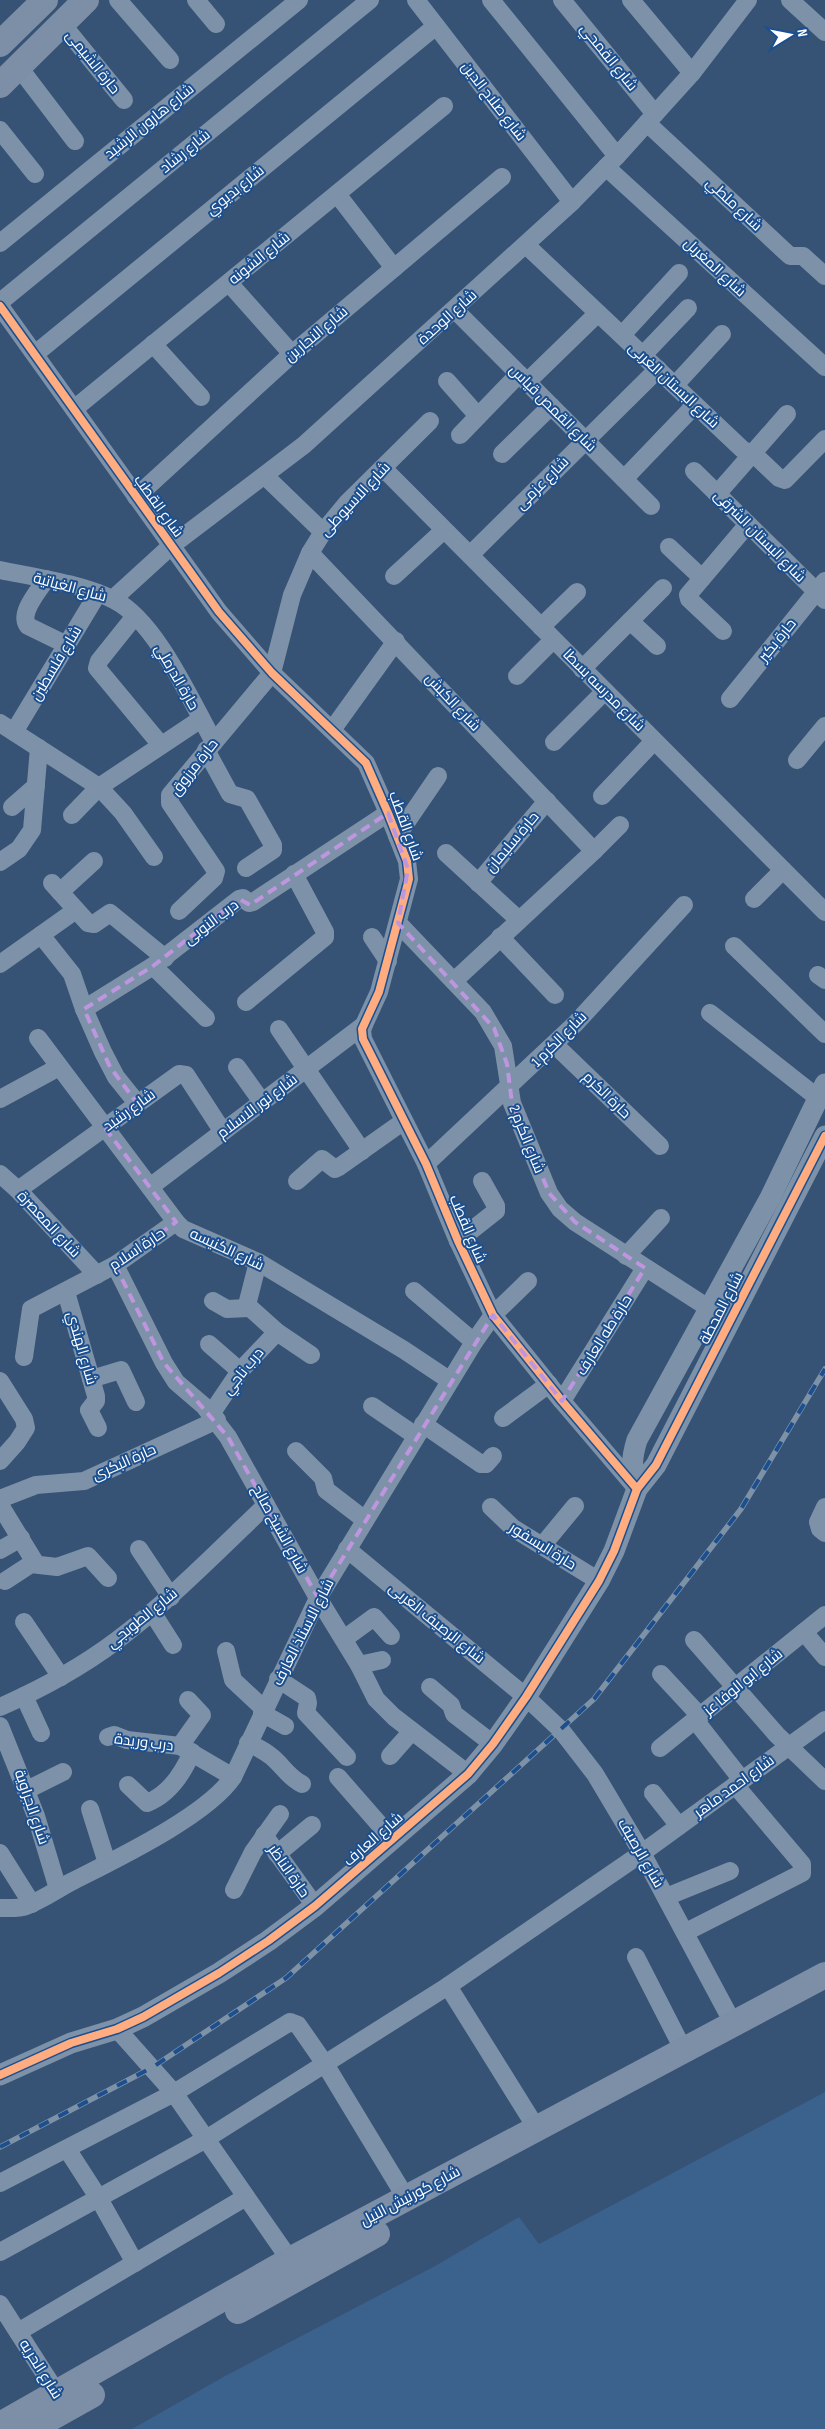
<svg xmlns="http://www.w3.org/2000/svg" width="825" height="2429" font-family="'Sofia Sans Condensed',Cairo,sans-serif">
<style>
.water{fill:#3b618d}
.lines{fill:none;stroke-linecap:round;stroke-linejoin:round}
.minor{stroke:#7d92a8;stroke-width:18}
.tertiary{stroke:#7d92a8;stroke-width:21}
.primary{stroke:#7d8ea7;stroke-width:26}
.rail-casing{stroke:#7e92a7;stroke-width:5.5}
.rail{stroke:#1b4f8f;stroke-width:4;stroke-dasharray:11;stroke-linecap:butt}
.cycleway-casing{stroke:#1b4f8f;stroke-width:11}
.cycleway{stroke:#ffac80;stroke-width:8}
.marked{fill:none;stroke:#bd96df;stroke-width:4;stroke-dasharray:10 6;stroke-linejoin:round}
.labels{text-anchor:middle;stroke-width:4;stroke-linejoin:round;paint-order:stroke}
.street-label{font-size:15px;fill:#fff;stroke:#1b4f8f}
</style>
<rect width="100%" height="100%" fill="#365274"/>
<polygon class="water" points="825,2092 825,2429 132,2429 225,2376 435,2266 519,2217 539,2244"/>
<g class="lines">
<g class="minor">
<polyline points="118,0 170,60"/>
<polyline points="196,0 216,24"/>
<polyline points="416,0 572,202"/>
<polyline points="491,0 617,156"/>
<polyline points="562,0 655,114"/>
<polyline points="631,0 692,73"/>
<polyline points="790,0 825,32"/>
<polyline points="62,24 124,100"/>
<polyline points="18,66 75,141"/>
<polyline points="647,123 790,256 803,256 825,276"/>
<polyline points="0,130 35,174"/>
<polyline points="606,167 825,367"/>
<polyline points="337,194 394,268"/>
<polyline points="0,243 299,0"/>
<polyline points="526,245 742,449 758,458 779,478 785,480 825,439"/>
<polyline points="229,283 292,354"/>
<polyline points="0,302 370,0"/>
<polyline points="0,306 219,612 272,673 366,763 388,813 407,861 409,879 379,992 362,1029 363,1039 426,1164 458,1241 493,1315 562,1401 637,1489"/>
<polyline points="455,310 651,506"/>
<polyline points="622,335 679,273"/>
<polyline points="153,344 201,397"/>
<polyline points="35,354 436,26"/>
<polyline points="643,355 688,308"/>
<polyline points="447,381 478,416"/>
<polyline points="527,382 598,313"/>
<polyline points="675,385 722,334"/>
<polyline points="74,409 444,106"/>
<polyline points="460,435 519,374"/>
<polyline points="502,454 551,406"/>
<polyline points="383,468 825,912"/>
<polyline points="694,471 825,600"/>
<polyline points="265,476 323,532"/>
<polyline points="624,479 695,405"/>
<polyline points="717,494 787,414"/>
<polyline points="136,497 292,354 502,177"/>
<polyline points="669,547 702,578"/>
<polyline points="310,553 594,851"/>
<polyline points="470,555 658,369"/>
<path d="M0,570C34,577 83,584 114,600C156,621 191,701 214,742"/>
<polyline points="394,576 444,530"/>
<path d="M46,579C39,591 18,613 28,626L67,645"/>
<polyline points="113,599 171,546 304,445 572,202 617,156 692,73 748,0"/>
<polyline points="135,616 99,661 97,668 161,745"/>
<polyline points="630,621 657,646"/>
<polyline points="541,627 577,592"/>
<polyline points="723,631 689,599 688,595 748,524"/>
<polyline points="582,669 663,588"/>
<polyline points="517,676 553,640"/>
<polyline points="730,699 825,581"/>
<polyline points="0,723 99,787 123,813 154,857"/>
<polyline points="332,730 396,641"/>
<polyline points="14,732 98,593"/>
<polyline points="554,742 605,691"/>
<polyline points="206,750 230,794 247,799 273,845 273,850 246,868"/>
<polyline points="797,760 825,726"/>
<polyline points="602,796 654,741"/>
<polyline points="12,807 36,786"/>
<polyline points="72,815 99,787 201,719"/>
<polyline points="397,836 438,776"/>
<polyline points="446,853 519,920"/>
<polyline points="0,862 19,849 32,830 39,748"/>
<polyline points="52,883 88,923 94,924 110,913 165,958"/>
<polyline points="478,883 547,801"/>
<polyline points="60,892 94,861"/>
<polyline points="754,899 783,870"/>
<polyline points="179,911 214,878 216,871 170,803 170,795 272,673 292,595 310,553 323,532 347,503 430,421"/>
<polyline points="398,923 483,1012 503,1046 512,1103 549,1193 560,1209 575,1222 710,1309"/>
<polyline points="41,935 72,974 84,1009 103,1052 116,1077 137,1103"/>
<polyline points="372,937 388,961"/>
<polyline points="500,937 555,995"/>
<polyline points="734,946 825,1034"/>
<polyline points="0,964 76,910"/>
<polyline points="153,966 206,1018"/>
<polyline points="818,975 825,980"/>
<polyline points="454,981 594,851 620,825"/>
<polyline points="246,1002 325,937 325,932 294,874"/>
<polyline points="84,1009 153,966 239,899 243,898 249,903 253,902 388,813"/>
<polyline points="710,1013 818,1098"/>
<polyline points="279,1029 362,1151"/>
<polyline points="38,1038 176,1222 183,1229 258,1262 404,1350 449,1380"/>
<polyline points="555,1045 660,1146"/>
<polyline points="237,1067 262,1102"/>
<polyline points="0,1099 59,1067"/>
<polyline points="426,1164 575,1024 684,905"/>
<polyline points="0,1174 18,1190 97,1275"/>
<polyline points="297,1181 322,1159 335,1169 339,1167 404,1121"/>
<polyline points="150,1187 364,1025"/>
<polyline points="18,1190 179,1074 186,1075 223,1132"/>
<polyline points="458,1241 496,1211 496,1206 482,1181"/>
<polyline points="626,1256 661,1218"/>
<polyline points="258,1262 247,1305 277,1332 311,1355"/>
<polyline points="115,1265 164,1363 176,1382 204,1406 228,1437 318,1598 359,1665 376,1699 394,1717 468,1774"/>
<polyline points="414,1291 474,1342"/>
<polyline points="66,1292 96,1396 96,1401 89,1410 98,1428"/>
<polyline points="213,1301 227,1309 249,1308"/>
<polyline points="209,1344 240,1371"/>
<polyline points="24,1357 31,1309 115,1265 176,1222"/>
<polyline points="91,1379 121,1370 136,1402"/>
<polyline points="0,1381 24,1419 26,1428 17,1442 0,1461"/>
<polyline points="562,1401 645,1268"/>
<polyline points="372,1406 416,1436"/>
<polyline points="211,1414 240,1371 277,1332"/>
<polyline points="503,1418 549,1384"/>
<polyline points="423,1424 481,1464 486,1464 493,1456"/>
<polyline points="296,1451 323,1478 326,1490 365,1520"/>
<polyline points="0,1499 36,1485 84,1481 217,1420"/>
<polyline points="0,1505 36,1564"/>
<polyline points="491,1507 513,1528 599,1581"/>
<polyline points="825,1507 818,1522 820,1529 825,1533"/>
<polyline points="542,1546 575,1506"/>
<polyline points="139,1549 171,1597"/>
<polyline points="347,1549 526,1697 561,1730 595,1774 642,1853 734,2025"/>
<polyline points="0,1550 21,1538"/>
<polyline points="5,1581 31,1564 57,1567 88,1556 108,1578"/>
<polyline points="152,1612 173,1645"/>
<polyline points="24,1622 61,1677"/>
<polyline points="804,1632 825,1657"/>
<polyline points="344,1639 374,1617 391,1636"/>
<polyline points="694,1640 777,1735 825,1781"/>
<polyline points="226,1651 233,1680 264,1709"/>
<polyline points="359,1665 382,1660"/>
<polyline points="661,1674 700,1716"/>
<polyline points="278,1679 307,1698 308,1703 306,1713 347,1757"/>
<polyline points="430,1687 451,1705 454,1714 493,1744"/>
<polyline points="24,1696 41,1733"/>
<path d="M0,1707C41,1689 80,1668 116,1641C170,1600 217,1552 266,1505"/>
<polyline points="262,1713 285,1726"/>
<polyline points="695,1720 742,1780"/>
<polyline points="0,1726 36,1816 58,1889"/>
<polyline points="108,1737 114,1735 127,1740 180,1746 233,1777"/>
<path d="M248,1743C257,1747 265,1751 272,1757C283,1766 288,1777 302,1784"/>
<polyline points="180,1746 202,1715 188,1700"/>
<polyline points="660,1748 825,1615"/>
<polyline points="390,1756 412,1731"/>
<polyline points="338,1777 393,1840"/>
<path d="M128,1785L147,1803C170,1794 183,1773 192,1752"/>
<polyline points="27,1790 63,1772"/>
<polyline points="653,1793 679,1826"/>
<polyline points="90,1809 107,1863"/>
<polyline points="264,1835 315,1906"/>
<polyline points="0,1853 32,1904"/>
<polyline points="277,1854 312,1825"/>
<polyline points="234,1890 253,1852 280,1814"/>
<polyline points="666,1897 730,1871"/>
<path d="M0,1908C9,1908 18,1909 26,1906C42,1900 56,1890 71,1882C114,1860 207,1816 233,1777L318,1598L474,1342L493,1315L528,1281"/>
<polyline points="686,1932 802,1873 802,1864 735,1785"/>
<polyline points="636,1957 684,2051"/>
<polyline points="448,1986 537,2129"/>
<polyline points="117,2029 174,2093 290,2260"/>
<polyline points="67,2149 98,2197 135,2263"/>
<polyline points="0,2183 174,2093 290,2022 298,2025 325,2064 406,2198"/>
<polyline points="0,2252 206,2139 448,1986 642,1853 825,1720"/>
<polyline points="0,2304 62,2401"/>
<polyline points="18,2332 246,2197"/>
</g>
<g class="tertiary">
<path d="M637,1489C631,1471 631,1459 637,1440L770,1198L825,1084"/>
<polyline points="0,2075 71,2043 117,2029 143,2017 219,1973 268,1941 315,1906 468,1774 493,1744 526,1697 599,1581 614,1551 637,1489 656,1465 825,1136"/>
</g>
<g class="primary">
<polyline points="0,44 45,0"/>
<polyline points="0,85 86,0"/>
<polyline points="238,2311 377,2234"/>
<polyline points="0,2425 290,2260 825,1975"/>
<polyline points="31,2429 92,2395"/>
</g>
<defs>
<polyline id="rail" points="0,2147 153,2067 286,1978 594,1699 741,1509 825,1369"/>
</defs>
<use href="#rail" class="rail-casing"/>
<use href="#rail" class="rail"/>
<defs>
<g id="cycleway">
<polyline points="0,306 219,612 272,673 366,763 388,813 407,861 409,879 379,992 362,1029 363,1039 426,1164 458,1241 493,1315 562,1401 637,1489"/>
<polyline points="0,2075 71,2043 117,2029 143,2017 219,1973 268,1941 315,1906 468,1774 493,1744 526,1697 599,1581 614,1551 637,1489 656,1465 825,1136"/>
</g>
</defs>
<use href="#cycleway" class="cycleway-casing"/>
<use href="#cycleway" class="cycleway"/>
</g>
<path class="marked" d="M388,813L408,869L398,923L494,1028L507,1064L512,1103L549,1193L575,1222L645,1268L562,1401L493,1315L318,1598L228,1437L164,1363L115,1265L176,1222L105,1128L137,1103L110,1067L84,1009L153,966L239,899L250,905Z"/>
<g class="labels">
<g class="street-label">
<text transform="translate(609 57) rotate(51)" y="5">شارع القمحي</text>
<text transform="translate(93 62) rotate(51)" y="5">حارة الشيمى</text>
<text transform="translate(494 101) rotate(52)" y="5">شارع صلاح الدين</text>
<text transform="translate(149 121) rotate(-39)" y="5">شارع هارون الرشيد</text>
<text transform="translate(185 151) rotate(-39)" y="5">شارع رشاد</text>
<text transform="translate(235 190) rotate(-39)" y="5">شارع بديوي</text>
<text transform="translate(734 204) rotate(43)" y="5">شارع ملطي</text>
<text transform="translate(259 258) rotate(-39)" y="5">شارع الشونه</text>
<text transform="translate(715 267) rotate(43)" y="5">شارع المغربل</text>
<text transform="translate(447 317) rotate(-42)" y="5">شارع الوحدة</text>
<text transform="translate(316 334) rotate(-40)" y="5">شارع النجارين</text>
<text transform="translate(674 385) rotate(43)" y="5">شارع البستان الغربى</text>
<text transform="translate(553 408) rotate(45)" y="5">شارع القمص قياس</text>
<text transform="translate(542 483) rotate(-45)" y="5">شارع عزمى</text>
<text transform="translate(355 499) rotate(-47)" y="5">شارع الاسيوطى</text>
<text transform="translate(159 506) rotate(54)" y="5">شارع القطب</text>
<text transform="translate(760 536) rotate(45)" y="5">شارع البستان الشرقى</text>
<text transform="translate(70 587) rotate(15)" y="5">شارع الغياتية</text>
<text transform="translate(777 640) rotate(-51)" y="5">حارة بكير</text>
<text transform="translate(56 663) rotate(-59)" y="5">شارع فلسطين</text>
<text transform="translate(177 677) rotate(60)" y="5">حارة الدرملي</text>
<text transform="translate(604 690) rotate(45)" y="5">شارع مدرسه بسطا</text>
<text transform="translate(453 702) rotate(47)" y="5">شارع الكبش</text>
<text transform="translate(194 767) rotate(-52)" y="5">حارة مرزوق</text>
<text transform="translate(406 826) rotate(70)" y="5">شارع القطب</text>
<text transform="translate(512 842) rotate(-50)" y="5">حارة سليمان</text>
<text transform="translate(211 922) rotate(-37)" y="5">درب النوبى</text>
<text transform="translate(559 1039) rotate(-45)" y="5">شارع الكرم 1</text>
<text transform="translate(607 1095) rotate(44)" y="5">حارة الكرم</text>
<text transform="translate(257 1106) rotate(-37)" y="5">شارع نور الاسلام</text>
<text transform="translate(129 1110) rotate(-36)" y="5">شارع رشيد</text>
<text transform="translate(527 1139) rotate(68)" y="5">شارع الكرم 2</text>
<text transform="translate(49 1224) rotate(47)" y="5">شارع المعصرة</text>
<text transform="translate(468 1229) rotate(67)" y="5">شارع القطب</text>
<text transform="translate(137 1249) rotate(-34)" y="5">حارة اسلام</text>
<text transform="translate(227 1249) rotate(25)" y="5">شارع الكنيسه</text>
<text transform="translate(721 1308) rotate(-63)" y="5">شارع المحطة</text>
<text transform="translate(604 1335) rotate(-58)" y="5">حارة طه العارف</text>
<text transform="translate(82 1348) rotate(74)" y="5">شارع الهندي</text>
<text transform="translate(243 1371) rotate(-51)" y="5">درب ناجي</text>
<text transform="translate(124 1462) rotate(-24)" y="5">حارة البكرى</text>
<text transform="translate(280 1529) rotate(61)" y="5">شارع الشيخ صالح</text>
<text transform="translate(543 1546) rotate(32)" y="5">حارة البسفور</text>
<text transform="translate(142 1618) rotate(-39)" y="5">شارع الطوبجي</text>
<text transform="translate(437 1623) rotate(39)" y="5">شارع الرصيف الغربى</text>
<text transform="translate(303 1632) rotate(-63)" y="5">شارع الاستاذ العارف</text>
<text transform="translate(743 1682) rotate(-39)" y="5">شارع ابو الوفا عز</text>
<text transform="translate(144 1742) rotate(7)" y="5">درب وريدة</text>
<text transform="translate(734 1786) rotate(-36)" y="5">شارع احمد ماهر</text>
<text transform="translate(32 1807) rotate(71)" y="5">شارع الجراوية</text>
<text transform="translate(373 1839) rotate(-41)" y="5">شارع العارف</text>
<text transform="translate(641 1853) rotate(60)" y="5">شارع الرصيف</text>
<text transform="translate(289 1871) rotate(55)" y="5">حارة الناظر</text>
<text transform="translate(410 2196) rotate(-28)" y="5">شارع كورنيش النيل</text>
<text transform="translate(41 2369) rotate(58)" y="5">شارع الحريه</text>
</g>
</g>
<g transform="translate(790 35) rotate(80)" stroke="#1b4f8f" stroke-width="4" paint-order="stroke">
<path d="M0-4L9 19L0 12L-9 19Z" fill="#ffffff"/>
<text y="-8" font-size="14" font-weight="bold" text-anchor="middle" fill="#ffffff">N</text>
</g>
</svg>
